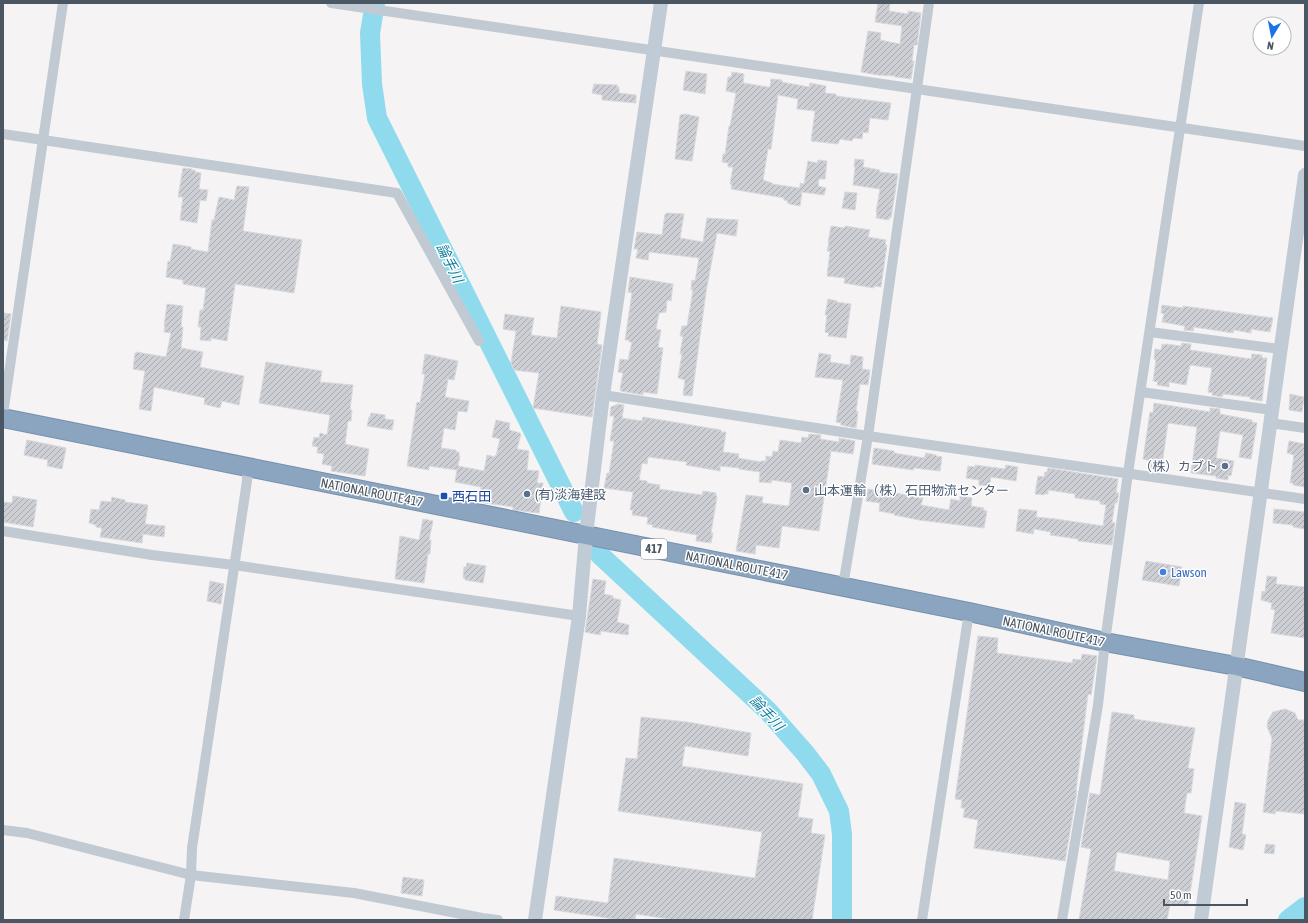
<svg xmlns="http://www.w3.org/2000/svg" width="1308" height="923" font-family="'Asap Condensed','Noto Sans JP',sans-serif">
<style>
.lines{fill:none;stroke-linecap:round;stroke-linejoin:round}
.river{stroke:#90daee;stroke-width:20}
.building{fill:url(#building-hatch);stroke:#d7d9de;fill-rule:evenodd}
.highway-casing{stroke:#7690ad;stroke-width:20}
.street{stroke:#c1cad2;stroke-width:10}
.secondary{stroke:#c1cbd6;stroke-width:14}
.highway{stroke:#8ba5c1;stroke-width:18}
.service-dot{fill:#5c6f8a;stroke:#fff;stroke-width:1.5}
.transit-dot{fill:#1a4fb4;stroke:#fff;stroke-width:1.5}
.shop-dot{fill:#3f7fe0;stroke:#fff;stroke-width:1.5}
.labels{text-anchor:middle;stroke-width:3;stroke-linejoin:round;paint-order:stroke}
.shield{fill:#fff;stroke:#808990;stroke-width:1}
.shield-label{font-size:12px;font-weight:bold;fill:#4a5661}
.service-label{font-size:13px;fill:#4e5e75;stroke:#fff;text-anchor:start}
.street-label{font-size:13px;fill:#4a5661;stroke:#fff}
.transit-label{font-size:13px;fill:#164399;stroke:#fff;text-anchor:start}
.shop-label{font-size:13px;fill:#366cbe;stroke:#fff;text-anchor:start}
.water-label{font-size:14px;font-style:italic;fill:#0c7c9b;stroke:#fff}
</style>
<defs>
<pattern id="building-hatch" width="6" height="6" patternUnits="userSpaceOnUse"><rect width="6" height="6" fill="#cdcfd5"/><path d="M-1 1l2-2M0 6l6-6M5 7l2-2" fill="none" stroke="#a8abb0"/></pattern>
</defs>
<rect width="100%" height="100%" fill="#f5f3f3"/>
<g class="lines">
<g class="river">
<polyline points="375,3 370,33 372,84 377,118 574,512"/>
<polyline points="599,554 768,711 805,753 821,774 839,811 842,834 842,920"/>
<polyline points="1288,920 1305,907"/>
</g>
</g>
<g class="building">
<polygon points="878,3 890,3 889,11 908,14 908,11 921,13 917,45 914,45 912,61 914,61 911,79 895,77 895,76 878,75 861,72 868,31 881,33 880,40 900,44 902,26 875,22"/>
<polygon points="686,71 707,74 705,94 683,90"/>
<polygon points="732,72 744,74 743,83 768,87 770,87 771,79 782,80 782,82 787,83 809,87 810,83 826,86 825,93 836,94 836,96 891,103 888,120 870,118 868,133 863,132 862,139 853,138 852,141 840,139 838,144 811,141 815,111 797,109 798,99 778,95 771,149 768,149 763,180 772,183 772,184 800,188 800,183 804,184 808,161 817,163 818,160 827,161 825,179 819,179 818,186 826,188 824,195 802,192 800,206 789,204 789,203 787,203 788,201 784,200 784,198 731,189 732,185 730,184 733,167 728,167 728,163 722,162 723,154 725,154 729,126 730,126 731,121 736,93 726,91 728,77 731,77"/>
<polygon points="594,84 617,85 617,87 619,87 619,93 636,95 636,103 602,100 602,95 592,93"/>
<polygon points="685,114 699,117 692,161 675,159 680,115"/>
<polygon points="855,159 864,160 863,167 880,170 879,172 898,174 891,218 889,217 889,220 876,218 877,213 876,212 880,189 853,185 855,168 854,167"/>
<polygon points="183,168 192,169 191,170 195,170 195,172 201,173 199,189 208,190 206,201 200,200 197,223 180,220 183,197 178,197"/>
<polygon points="237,186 249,187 243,231 302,240 294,293 235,284 227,341 211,338 211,341 200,340 201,327 198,327 200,310 203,310 206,288 183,284 183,280 166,277 168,261 170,262 173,244 191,247 191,249 208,252 212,220 214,220 219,197 234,200"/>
<polygon points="845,192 857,193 855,210 842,208"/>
<polygon points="667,213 684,214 680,238 703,242 707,218 738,220 736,236 717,233 706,292 692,396 683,395 685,380 678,378 682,354 680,354 683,336 680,336 682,326 687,326 693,290 691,290 692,280 695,281 699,258 649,252 648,260 636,258 638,249 634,249 637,232 662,235 665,214 666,214"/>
<polygon points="831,226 845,228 845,226 870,230 868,237 886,240 885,245 887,245 881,287 874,286 874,288 844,283 845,278 827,276 830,251 827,251 829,243 828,243"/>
<polygon points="630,277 673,284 671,301 667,300 666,312 659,313 656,329 661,330 658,347 663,348 657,394 643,392 643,395 621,391 620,389 623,373 618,372 620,359 628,360 632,342 629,342 629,340 625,340 632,293 628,292"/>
<polygon points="828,299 837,301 836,302 851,304 846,338 828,336 829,333 825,332 827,315 825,315"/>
<polygon points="167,304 183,306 181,327 183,327 181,348 203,352 200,367 244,376 239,405 222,401 220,408 204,404 205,398 154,387 151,411 139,409 145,371 133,369 135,353 136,354 136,352 166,357 171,333 164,332 165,326 164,326"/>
<polygon points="1162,305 1183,308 1183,306 1273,318 1270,332 1251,329 1251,333 1234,330 1233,333 1194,327 1193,331 1184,330 1185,326 1162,322 1164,314 1161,313"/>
<polygon points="561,306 601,312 597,344 602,345 592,417 533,408 539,373 514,370 511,363 516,331 503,329 505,314 534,318 531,335 557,338"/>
<polygon points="3,313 11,314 7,341 3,340"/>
<polygon points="1182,343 1191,344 1190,350 1251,359 1252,354 1262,355 1262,358 1267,358 1262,401 1250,399 1250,397 1223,394 1222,397 1212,395 1213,393 1208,392 1212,368 1190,365 1186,385 1169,382 1169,387 1157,385 1158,382 1153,381 1156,360 1154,359 1155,349 1161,350 1162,344 1166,345 1166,344 1181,346"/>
<polygon points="819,353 831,355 830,362 850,365 851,355 863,357 862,369 870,370 868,385 860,384 856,411 858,412 856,428 841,425 841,423 836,422 843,380 815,377"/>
<polygon points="425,354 458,361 454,380 448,379 445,397 469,401 467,412 458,411 455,430 444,428 441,448 456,450 456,452 459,452 459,455 460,456 458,466 484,471 487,455 495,457 495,455 496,456 500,439 492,437 496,420 510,423 509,430 520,433 520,434 521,434 517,449 529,451 527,470 539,471 537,483 543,483 539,513 513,510 513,507 479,502 481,487 455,482 457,470 429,466 429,470 407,466 417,402 420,403 425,374 422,374"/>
<polygon points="266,362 322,371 320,382 353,385 350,410 352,410 351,421 348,421 345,444 369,449 365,476 331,471 332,466 322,464 324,454 317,453 318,447 312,446 314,437 319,438 320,433 327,435 330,415 259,403"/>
<polygon points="1290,394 1304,397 1302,412 1289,410"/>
<polygon points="1154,403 1210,412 1210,408 1220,409 1220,414 1252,420 1252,422 1257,423 1251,459 1239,457 1243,435 1220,431 1216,458 1234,461 1231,476 1228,475 1228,480 1216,478 1216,476 1191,473 1197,427 1168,423 1161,471 1149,469 1150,461 1143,459 1150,412 1153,413"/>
<polygon points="618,404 624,405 622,418 642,421 643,417 721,430 721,432 726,432 723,452 739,454 738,458 761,462 761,461 766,461 766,456 772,457 773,451 778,452 780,440 801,443 802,437 808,438 809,434 821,435 820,439 839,442 839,438 855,441 853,454 831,451 819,531 782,526 779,548 756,545 755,554 736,551 746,495 763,497 762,503 789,506 792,483 772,480 771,483 759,482 760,472 739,469 739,468 720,466 720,471 686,465 687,462 648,457 647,464 642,463 639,480 647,481 647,483 660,485 659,489 702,495 703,491 716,493 716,496 717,497 711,533 713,533 711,543 696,541 697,535 652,527 653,525 647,524 648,518 647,517 632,515 633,510 630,510 633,492 604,488 607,473 609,474 614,441 610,441 614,416 610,416 611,407"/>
<polygon points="371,413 385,415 385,419 394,420 392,430 367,426 369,417 370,417"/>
<polygon points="27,440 66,448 62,469 47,466 48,460 24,455"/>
<polygon points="1289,441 1305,444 1305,487 1293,485 1293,483 1290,483 1294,455 1287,453"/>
<polygon points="874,448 894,451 894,453 924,458 926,453 936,455 936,456 942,457 940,471 914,468 913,470 872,464"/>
<polygon points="975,465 1005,469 1006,465 1018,467 1016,481 991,477 989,486 979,485 979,480 966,478 968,466 975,467"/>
<polygon points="1048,468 1118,479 1116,493 1119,493 1117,503 1115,503 1112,522 1115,523 1112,545 1078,541 1078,539 1050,535 1051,532 1034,529 1033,534 1016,531 1019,509 1037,511 1036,517 1056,519 1103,526 1106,505 1100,504 1100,501 1075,498 1075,494 1048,490 1048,494 1044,494 1044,495 1035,494 1038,476 1044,477 1045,472 1047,472"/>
<polygon points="882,487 891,488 890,492 923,498 921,505 949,510 951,499 960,501 960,496 972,498 971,506 984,508 983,510 987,511 984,528 919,520 894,515 895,514 879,511 880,503 866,501 868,489 881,491"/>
<polygon points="13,496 37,500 33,527 3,522 3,502 12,503"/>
<polygon points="112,497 125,500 125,502 148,505 145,524 165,526 164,537 143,534 142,543 100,537 102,528 96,527 96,525 89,523 91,509 99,510 101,501 111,502"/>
<polygon points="1274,509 1305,512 1305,529 1293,527 1293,525 1273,523"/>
<polygon points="423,519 433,521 429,540 431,540 430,554 428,554 424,583 395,579 400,536 419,540"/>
<polygon points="1146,561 1182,567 1179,586 1142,580"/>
<polygon points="467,563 486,566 483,583 465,580 465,578 463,578 464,567 466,567"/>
<polygon points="1267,576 1277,577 1276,584 1305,587 1305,638 1271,633 1275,610 1271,609 1272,603 1261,600 1262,591 1265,592"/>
<polygon points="593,579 606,581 604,594 613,596 613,598 621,600 617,622 629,625 628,635 601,631 600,635 585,632"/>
<polygon points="210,581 224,584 221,604 207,601"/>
<polygon points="978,636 998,638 997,653 1072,663 1073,659 1081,660 1082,654 1097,656 1091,695 1088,694 1076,791 1077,791 1065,861 974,848 978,820 963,817 965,808 961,808 962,800 955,799"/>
<polygon points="1285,709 1295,713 1298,720 1305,720 1305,814 1276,811 1275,814 1263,812 1272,738 1267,727 1268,720 1273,712"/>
<path d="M1112,712L1134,715V719L1195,728L1188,768L1194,769L1191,793H1187L1184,813L1202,816L1188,906L1170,904L1167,920L1159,919V920H1079L1091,849L1081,847L1090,793L1100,795ZM1117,852L1170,861L1168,880L1114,871Z"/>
<polygon points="641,717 687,722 751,733 748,756 685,746 682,766 803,784 798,817 813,819 811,833 825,835 812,920 675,920 636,914 635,920 621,920 554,910 556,896 608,903 614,858 755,878 762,832 618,811 626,758 637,759"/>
<polygon points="1235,802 1246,804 1242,834 1246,835 1243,850 1229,847"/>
<polygon points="1266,844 1275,845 1274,854 1264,853"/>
<polygon points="403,877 424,880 422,896 401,893"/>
</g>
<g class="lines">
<defs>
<polyline id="highway" points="3,418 969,612 1105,642 1236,666 1305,682"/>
</defs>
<use href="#highway" class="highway-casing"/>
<g class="street">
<polyline points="331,3 1305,146"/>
<polyline points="3,134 397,193 479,341"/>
<polyline points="1150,332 1280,349"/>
<polyline points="1141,392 1272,410"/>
<polyline points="603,395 868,436 1305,499"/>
<polyline points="3,414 63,3"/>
<polyline points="1270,423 1305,428"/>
<polyline points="3,531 152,555 234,565 579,616"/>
<polyline points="843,586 868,436 929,3"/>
<polyline points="3,830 27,833 191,875 354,893 482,918 498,920"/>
<polyline points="184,920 191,875 192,848 247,481 247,468"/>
<polyline points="922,920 969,612"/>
<polyline points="1062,920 1098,705 1105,642 1128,473 1199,3"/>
</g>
<g class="secondary">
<polyline points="535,920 579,616 586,535 603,395 661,3"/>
<polyline points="1201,920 1305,175"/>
</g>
<use href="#highway" class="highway"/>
</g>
<g class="service-dot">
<circle cx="1225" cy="466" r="4"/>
<circle cx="806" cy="490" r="4"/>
<circle cx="527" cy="494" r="4"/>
</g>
<rect class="transit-dot" x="440" y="492" width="8" height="8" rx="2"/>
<circle class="shop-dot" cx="1163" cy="572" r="4"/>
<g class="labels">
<rect class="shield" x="641" y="539" width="26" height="20" rx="3"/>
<g class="shield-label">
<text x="654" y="553">417</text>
</g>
<g class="service-label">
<text x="1217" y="471" text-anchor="end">（株）カブト</text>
<text x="814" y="495">山本運輸（株）石田物流センター</text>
<text x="535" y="499">(有)淡海建設</text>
</g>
<g class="street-label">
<text transform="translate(372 492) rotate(11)" y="5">NATIONAL ROUTE 417</text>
<text transform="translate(737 565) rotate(11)" y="5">NATIONAL ROUTE 417</text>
<text transform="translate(1054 631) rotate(12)" y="5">NATIONAL ROUTE 417</text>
</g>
<g class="transit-label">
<text x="452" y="501">西石田</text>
</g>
<g class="shop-label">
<text x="1171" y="577">Lawson</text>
</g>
<g class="water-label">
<text transform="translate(450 263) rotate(64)" y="5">論手川</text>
<text transform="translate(767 713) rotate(47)" y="5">論手川</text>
</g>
</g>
<rect width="1308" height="923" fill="none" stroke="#4a5661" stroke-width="8"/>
<g transform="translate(1272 36) rotate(190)"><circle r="19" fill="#ffffff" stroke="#b7bbc0"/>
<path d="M0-3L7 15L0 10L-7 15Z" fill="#1a73e8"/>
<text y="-6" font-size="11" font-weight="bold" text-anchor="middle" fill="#4a5661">N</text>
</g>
<path d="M1164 899v6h83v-6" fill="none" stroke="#4a5661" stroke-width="2"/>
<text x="1170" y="899" font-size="12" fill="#4a5661" stroke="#ffffff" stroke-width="3" paint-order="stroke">50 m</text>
</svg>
